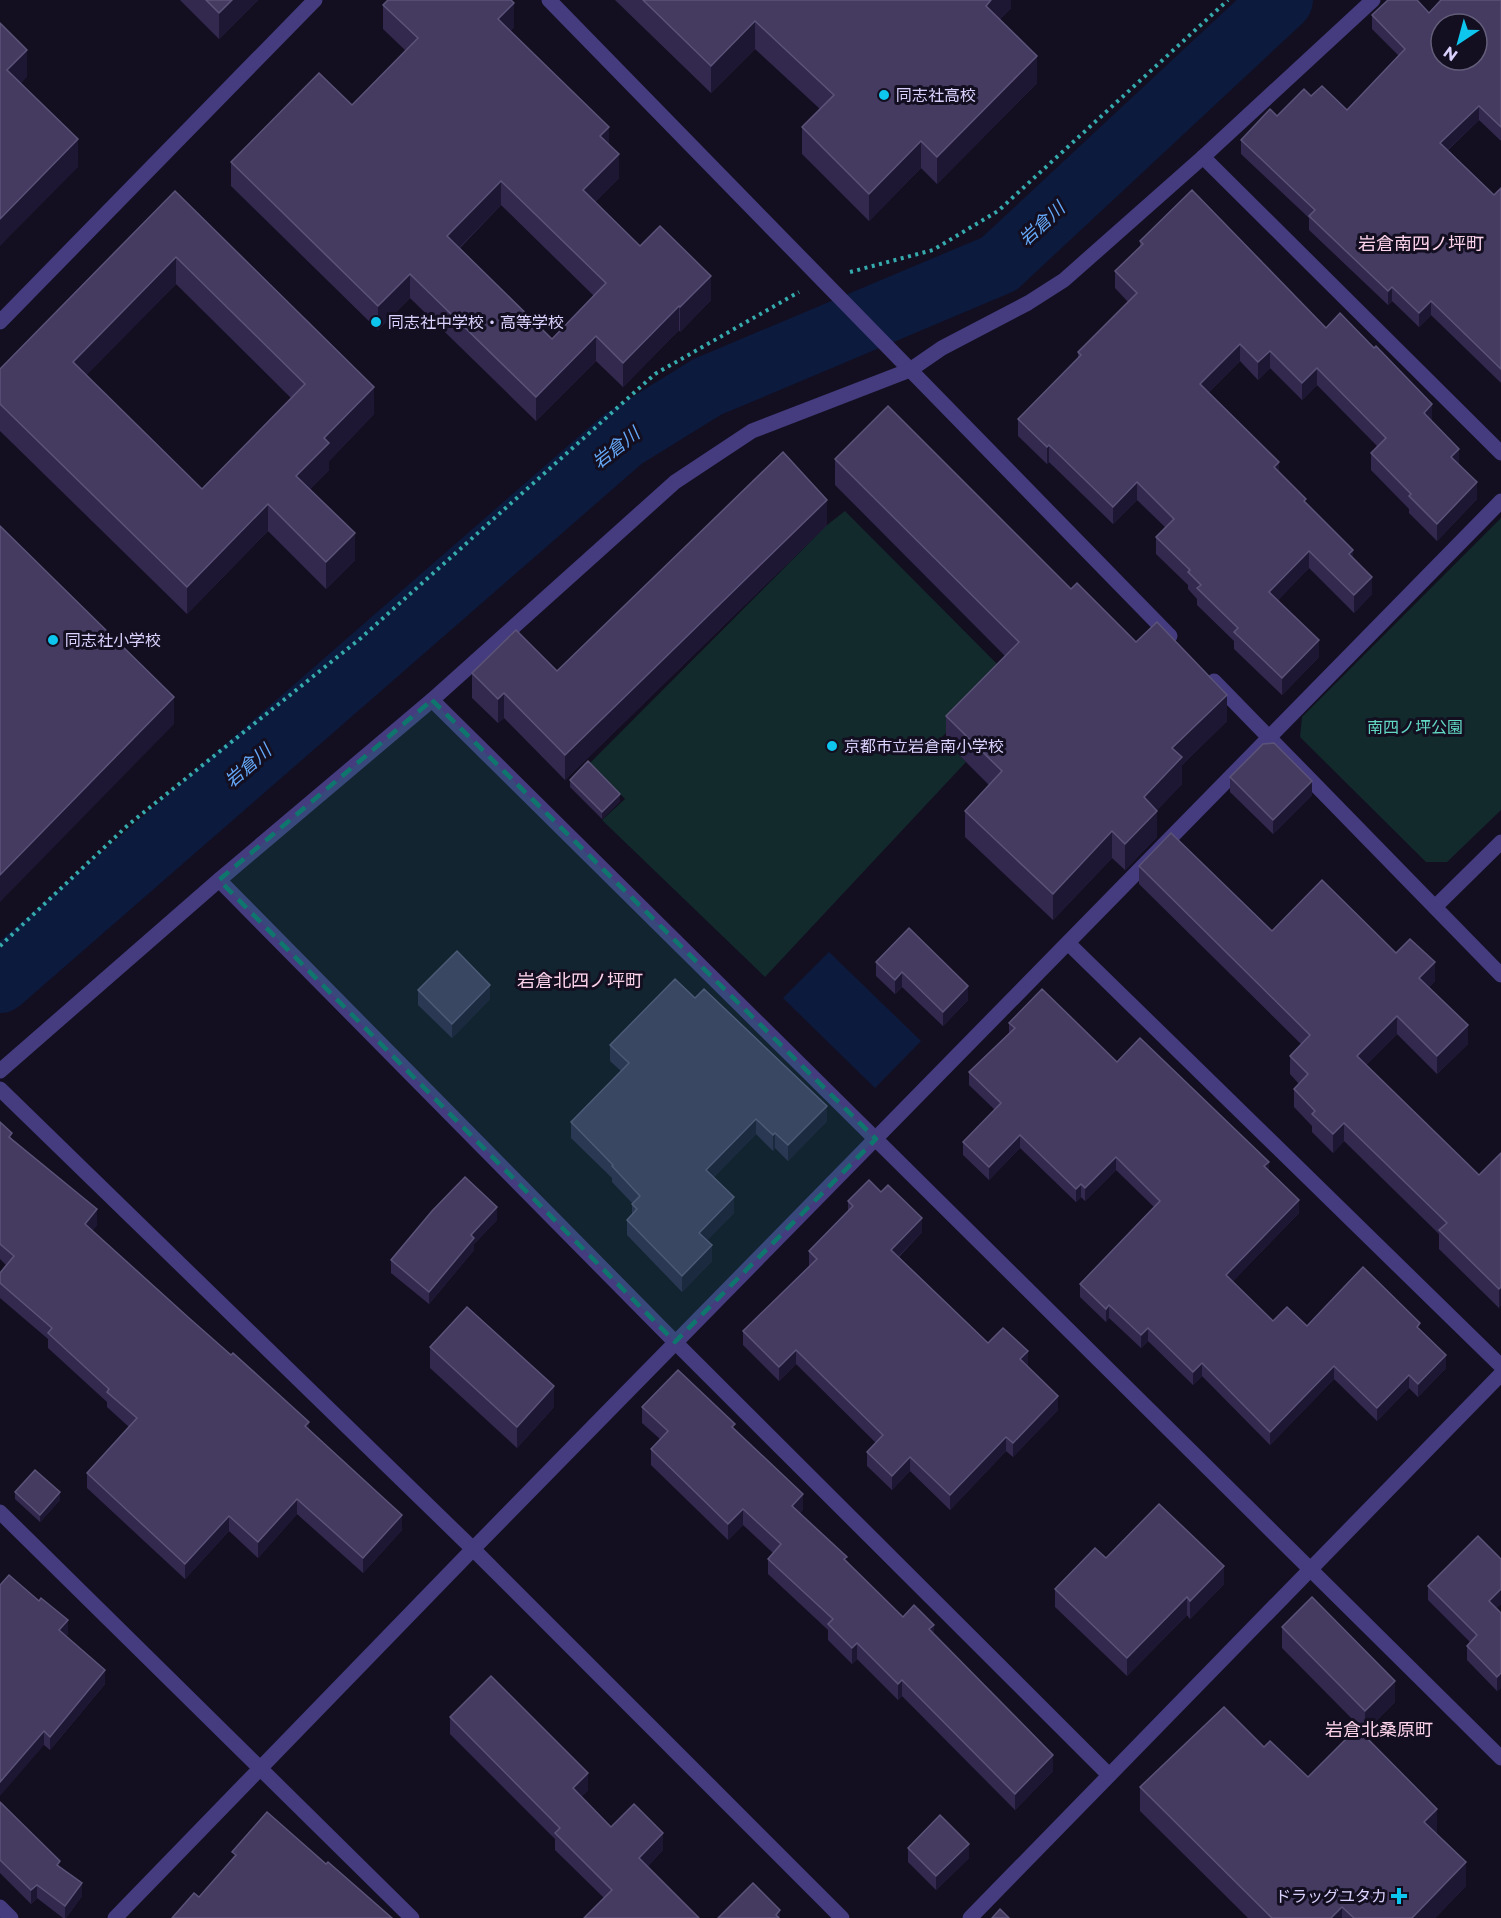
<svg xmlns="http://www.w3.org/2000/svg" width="1501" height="1918" font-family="Montserrat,'Noto Sans JP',sans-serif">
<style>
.green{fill:#122a2b}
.water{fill:#0c1a3d}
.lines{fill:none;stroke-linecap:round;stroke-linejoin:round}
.river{stroke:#0c1a3d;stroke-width:62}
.path{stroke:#35abad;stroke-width:4;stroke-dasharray:3 4.5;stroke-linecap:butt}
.minor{stroke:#443c7e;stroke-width:15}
.wall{fill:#33294e;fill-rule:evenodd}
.shaded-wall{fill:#1e1734}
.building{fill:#453b61;stroke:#5c5379;stroke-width:1.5;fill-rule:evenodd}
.marked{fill:#0f766e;fill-opacity:0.2;stroke:#0f766e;stroke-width:4.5;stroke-dasharray:12 8;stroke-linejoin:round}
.poi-dot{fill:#0dc5ed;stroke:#130f21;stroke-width:2}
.labels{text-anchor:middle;stroke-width:6;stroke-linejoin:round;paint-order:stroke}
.poi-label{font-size:16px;fill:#dad2fd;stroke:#130f21;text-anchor:start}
.park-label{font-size:16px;fill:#62d8c4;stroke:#130f21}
.water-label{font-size:18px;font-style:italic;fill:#65a8f7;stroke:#130f21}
.neighbourhood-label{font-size:18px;fill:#fdd3ea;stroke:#130f21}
</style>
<rect width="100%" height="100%" fill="#130f21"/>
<g class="green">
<polygon points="845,511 1006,673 941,738 966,762 765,977 602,820 625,799 590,763 827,525"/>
<polygon points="1501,518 1501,810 1447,862 1426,862 1300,737 1302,717"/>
</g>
<polygon class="water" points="829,952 921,1041 875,1088 783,998"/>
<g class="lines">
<polyline class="river" points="0,982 623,439 707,387 999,264 1282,0"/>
<g class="path">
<polyline points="850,272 933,250 998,211 1228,0"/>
<polyline points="0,946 128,825 361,638 655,374 799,292"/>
</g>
<g class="minor">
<polyline points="549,0 1170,636"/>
<polyline points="1203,157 1501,453"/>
<polyline points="0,322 315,0"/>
<polyline points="1214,681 1501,975"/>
<polyline points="432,700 1501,1758"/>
<polyline points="219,880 675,1342 1109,1775"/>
<polyline points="1435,907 1501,842"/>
<polyline points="1068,943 1501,1366"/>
<polyline points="0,1071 219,880 432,700 675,482 752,431 910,370 942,348 1028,303 1064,280 1203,157 1373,0"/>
<polyline points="0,1089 473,1549 842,1918"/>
<polyline points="0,1512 412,1918"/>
<polyline points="0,1907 11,1918"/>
<polyline points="115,1918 473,1549 1501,501"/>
<polyline points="970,1918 1501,1374"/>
</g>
</g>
<g class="wall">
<polygon points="180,0 258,0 219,39"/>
<polygon points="615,0 1011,0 1011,8 1000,19 1037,83 937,184 921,168 869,221 802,154 802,127 820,109 755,49 711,93"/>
<polygon points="1501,0 1501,141 1479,120 1448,150 1494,195 1501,188 1501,383 1431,315 1419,327 1392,301 1388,305 1309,230 1309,218 1241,154 1241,140 1277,116 1311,96 1347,110 1399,56 1372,29 1372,15 1429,13"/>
<path d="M383,5L514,27L510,31L609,144L619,178L595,202L640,246L711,300L680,332L679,330L623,387L596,361L536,421L410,298L378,330L231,186V162L352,105L406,51L383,29ZM501,205L594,296L552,339L460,248Z"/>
<path d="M175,191L374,414L329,461V470L310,489L355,560L326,589L268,531L187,614L0,431V369ZM176,284L291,398L202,489L86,375Z"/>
<polygon points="1140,241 1326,328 1432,421 1459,465 1477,499 1437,541 1409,513 1409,509 1371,470 1371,453 1377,446 1317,385 1302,400 1270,368 1258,380 1240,361 1208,393 1306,503 1353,558 1372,594 1354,613 1309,568 1278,600 1319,657 1282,695 1234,649 1234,641 1197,605 1197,599 1188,589 1188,585 1156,554 1156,537 1165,527 1137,500 1113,524 1049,462 1047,464 1018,436 1018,419 1078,358 1078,352 1128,302 1115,288 1115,271 1140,247"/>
<polygon points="835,459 1071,589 1136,642 1227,721 1182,765 1182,784 1157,810 1157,837 1125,870 1112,858 1053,920 965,837 965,811 989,785 946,742 946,716 1005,656 835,485"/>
<polygon points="827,525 565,780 504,718 498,723 472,698 472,673 557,671"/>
<polygon points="1230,777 1312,795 1273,834 1230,792"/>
<polygon points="570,780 620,801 602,819 570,787"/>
<polygon points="1139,866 1272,931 1396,953 1435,981 1429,987 1468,1044 1437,1074 1397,1034 1366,1065 1479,1175 1501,1153 1501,1305 1499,1308 1439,1249 1439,1234 1344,1141 1333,1153 1312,1132 1312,1126 1294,1107 1294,1089 1299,1084 1290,1074 1290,1056 1301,1044 1139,884"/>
<polygon points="876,962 968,1000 943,1026 902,987 895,994 876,976"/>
<polygon points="418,990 490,999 452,1038 418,1005"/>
<polygon points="695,998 827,1121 788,1161 775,1148 773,1151 756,1134 714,1177 734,1213 707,1240 712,1261 682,1292 627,1235 627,1220 632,1215 632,1203 612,1182 612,1178 571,1138 571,1122 621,1071 610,1061 610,1045"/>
<polygon points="1009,1023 1117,1062 1269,1171 1299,1213 1232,1282 1273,1321 1307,1326 1420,1330 1446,1368 1418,1397 1409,1388 1377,1421 1334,1379 1270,1445 1202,1376 1193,1385 1148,1341 1141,1348 1109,1318 1106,1322 1080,1297 1080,1284 1154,1207 1116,1170 1085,1201 1081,1197 1076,1202 1020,1148 989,1180 963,1155 963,1142 995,1110 969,1085 969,1072 1009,1033"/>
<polygon points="0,1122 12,1139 97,1225 92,1231 309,1430 402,1530 363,1573 297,1514 258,1558 229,1531 185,1579 87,1488 87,1473 129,1427 107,1407 107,1402 48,1348 48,1339 0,1298 0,1273 6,1265 0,1259"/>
<polygon points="848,1201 922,1232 899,1257 988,1343 1028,1365 1027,1366 1058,1410 1013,1457 1006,1451 950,1510 910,1471 892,1490 867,1466 867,1452 876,1443 796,1364 779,1381 743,1345 743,1331 810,1266 809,1265 809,1251 848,1211"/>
<polygon points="497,1220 474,1244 474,1250 429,1304 391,1273 391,1260"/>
<polygon points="430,1347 554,1407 517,1448 430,1368"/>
<polygon points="642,1407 735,1430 803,1510 800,1513 847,1562 903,1617 934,1634 1053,1771 1015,1810 902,1696 898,1700 857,1659 852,1664 828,1640 828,1630 768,1574 768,1559 773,1553 743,1525 728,1540 651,1465 651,1449 660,1439 642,1423"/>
<polygon points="15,1492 60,1500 40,1522 15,1499"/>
<polygon points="1106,1558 1224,1584 1190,1619 1187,1615 1127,1676 1055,1607 1055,1589"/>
<polygon points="1501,1559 1501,1604 1496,1608 1501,1613 1501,1688 1497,1691 1467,1660 1467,1646 1470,1642 1428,1600 1428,1586"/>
<polygon points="0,1585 68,1634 66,1636 105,1684 50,1750 44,1745"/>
<polygon points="1282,1627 1395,1702 1365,1732 1282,1648"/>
<polygon points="450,1717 588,1790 581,1797 611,1827 663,1850 647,1867 604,1898 555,1850 555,1839 450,1734"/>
<polygon points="1264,1747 1308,1777 1437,1833 1437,1834 1466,1886 1435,1918 1248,1918 1140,1811 1140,1787"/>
<polygon points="0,1802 60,1867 82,1896 66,1918 63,1918 37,1898 31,1904 0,1873"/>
<polygon points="908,1848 969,1858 936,1890 908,1862"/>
</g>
<g class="shaded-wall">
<polygon points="232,0 258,0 219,39 219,13"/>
<polygon points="991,0 1011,0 1011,8 986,33 986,6"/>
<polygon points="514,3 514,27 498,43 498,19"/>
<polygon points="755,21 755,49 711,93 711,66"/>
<polygon points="27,50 27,77 7,97 7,70"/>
<polygon points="1037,56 1037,83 937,184 937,157"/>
<polygon points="1479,106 1479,120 1440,157 1440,143"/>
<polygon points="609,127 609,151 600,136"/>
<polygon points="78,139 78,167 0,246 0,219"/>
<polygon points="921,141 921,168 869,221 869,194"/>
<polygon points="619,154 619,178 583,214 583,190"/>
<polygon points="501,181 501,205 447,260 447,236"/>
<polygon points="176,257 176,284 73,389 73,362"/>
<polygon points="410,274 410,298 378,330 378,306"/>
<polygon points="711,276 711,300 680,332 680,307"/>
<polygon points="1392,287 1392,301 1388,305 1388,291"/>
<polygon points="1431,301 1431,315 1419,327 1419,313"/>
<polygon points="679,306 679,330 623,387 623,363"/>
<polygon points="596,336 596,361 536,421 536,397"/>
<polygon points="1240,344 1240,361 1200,401 1200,384"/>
<polygon points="1270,351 1270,368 1258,380 1258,362"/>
<polygon points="1317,368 1317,385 1302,400 1302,383"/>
<polygon points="374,387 374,414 329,461 329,470 296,503 296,476 324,438"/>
<polygon points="1432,404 1432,421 1424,413"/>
<polygon points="1049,445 1049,462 1047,464 1047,447"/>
<polygon points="1459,449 1459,466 1451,457"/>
<polygon points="1279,462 1279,479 1274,467"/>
<polygon points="1137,482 1137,500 1113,524 1113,507"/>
<polygon points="1477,482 1477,499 1437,541 1437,524"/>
<polygon points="827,500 827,525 565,780 565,755"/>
<polygon points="268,504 268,531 187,614 187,587"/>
<polygon points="355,533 355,560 326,589 326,562"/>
<polygon points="1353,550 1353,567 1349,554"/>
<polygon points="1309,551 1309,568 1269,609 1269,592"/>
<polygon points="1372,577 1372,594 1354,613 1354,595"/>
<polygon points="1319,640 1319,657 1282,695 1282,678"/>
<polygon points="504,693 504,718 498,723 498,699"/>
<polygon points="1227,695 1227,721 1182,765 1182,784 1144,824 1144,797 1172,748"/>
<polygon points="174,697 174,724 0,902 0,875"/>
<polygon points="1312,781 1312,795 1273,834 1273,820"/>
<polygon points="620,794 620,801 602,819 602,812"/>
<polygon points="1157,811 1157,837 1125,870 1125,844"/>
<polygon points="1112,831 1112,858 1053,920 1053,894"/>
<polygon points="1435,962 1435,981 1419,996 1419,978"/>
<polygon points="902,972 902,987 895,994 895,980"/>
<polygon points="490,985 490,999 452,1038 452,1024"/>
<polygon points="968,986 968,1000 943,1026 943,1012"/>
<polygon points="1397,1016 1397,1034 1357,1074 1357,1056"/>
<polygon points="1468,1025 1468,1044 1437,1074 1437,1056"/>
<polygon points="827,1106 827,1121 788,1161 788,1145"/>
<polygon points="756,1119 756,1134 706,1185 706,1170"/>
<polygon points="1344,1123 1344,1141 1333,1153 1333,1134"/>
<polygon points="775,1133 775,1148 773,1151 773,1135"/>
<polygon points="1020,1135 1020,1148 989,1180 989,1167"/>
<polygon points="1116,1157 1116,1170 1085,1201 1085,1188"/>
<polygon points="1269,1162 1269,1175 1264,1166"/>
<polygon points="1081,1184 1081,1197 1076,1202 1076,1189"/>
<polygon points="734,1197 734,1213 699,1249 699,1233"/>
<polygon points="1299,1200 1299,1213 1226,1288 1226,1275"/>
<polygon points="497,1207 497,1220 474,1244 474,1250 429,1304 429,1292 471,1235"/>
<polygon points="97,1209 97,1225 85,1239 85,1224"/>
<polygon points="922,1218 922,1232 891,1264 891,1250"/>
<polygon points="712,1245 712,1261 682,1292 682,1276"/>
<polygon points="1501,1287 1501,1305 1499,1308 1499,1289"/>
<polygon points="1109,1305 1109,1318 1106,1322 1106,1309"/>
<polygon points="1148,1328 1148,1341 1141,1348 1141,1335"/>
<polygon points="796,1350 796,1364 779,1381 779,1367"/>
<polygon points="1028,1351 1028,1365 1020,1373 1020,1359"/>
<polygon points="1446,1355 1446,1368 1418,1397 1418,1384"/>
<polygon points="1202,1363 1202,1376 1193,1385 1193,1372"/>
<polygon points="1334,1366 1334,1379 1270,1445 1270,1432"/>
<polygon points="1409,1375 1409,1388 1377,1421 1377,1408"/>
<polygon points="554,1386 554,1407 517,1448 517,1427"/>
<polygon points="1058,1396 1058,1410 1013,1457 1013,1443"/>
<polygon points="309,1422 309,1437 305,1426"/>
<polygon points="1006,1437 1006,1451 950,1510 950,1495"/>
<polygon points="910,1457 910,1471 892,1490 892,1476"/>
<polygon points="60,1492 60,1500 40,1522 40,1515"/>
<polygon points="803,1494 803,1510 792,1522 792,1506"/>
<polygon points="297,1499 297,1514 258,1558 258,1542"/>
<polygon points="743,1509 743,1525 728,1540 728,1524"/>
<polygon points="402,1515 402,1530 363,1573 363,1558"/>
<polygon points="229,1516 229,1531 185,1579 185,1564"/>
<polygon points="1224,1566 1224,1584 1190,1619 1190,1601"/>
<polygon points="1501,1589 1501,1604 1489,1615 1489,1601"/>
<polygon points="1187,1597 1187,1615 1127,1676 1127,1658"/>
<polygon points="68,1620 68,1634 59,1644 59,1630"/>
<polygon points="934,1625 934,1640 929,1629"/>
<polygon points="857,1643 857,1659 852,1664 852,1648"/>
<polygon points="105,1670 105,1684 50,1750 50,1737"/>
<polygon points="1501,1673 1501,1688 1497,1691 1497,1677"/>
<polygon points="902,1680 902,1696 898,1700 898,1684"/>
<polygon points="1395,1681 1395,1702 1365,1732 1365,1711"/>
<polygon points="44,1731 44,1745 0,1796 0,1782"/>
<polygon points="1053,1755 1053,1771 1015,1810 1015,1794"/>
<polygon points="588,1773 588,1790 573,1805 573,1788"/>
<polygon points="1437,1809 1437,1833 1424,1845 1424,1822"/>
<polygon points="663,1833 663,1850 639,1875 639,1858"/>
<polygon points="969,1844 969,1858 936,1890 936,1876"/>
<polygon points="1466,1862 1466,1886 1435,1918 1412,1918"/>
<polygon points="82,1883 82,1896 66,1918 65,1918 65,1906"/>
<polygon points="37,1885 37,1898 31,1904 31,1890"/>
<polygon points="1342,1907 1342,1918 1331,1918"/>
<polygon points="780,1910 780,1918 776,1918 776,1915"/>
</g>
<g class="building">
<polygon points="206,0 232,0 219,13"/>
<path d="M388,0H511L514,3L498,19L609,127L600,136L619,154L583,190L640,246L660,226L711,276L680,307L679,306L623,363L596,336L536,397L410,274L378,306L231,162L319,73L352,105L418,38L383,5ZM501,181L606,283L552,339L447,236Z"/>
<polygon points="643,0 991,0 986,6 1037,56 937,157 921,141 869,194 802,127 834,95 755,21 711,66"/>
<path d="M1388,0H1417L1429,13L1441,0H1501V127L1479,106L1440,143L1494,195L1501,188V369L1431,301L1419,313L1392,287L1388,291L1309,216L1315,210L1241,140L1270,109L1277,116L1304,89L1311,96L1322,86L1347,110L1405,49L1372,15ZM1441,24H1477V60H1441Z"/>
<polygon points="0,23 27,50 7,70 78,139 0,219"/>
<polygon points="1192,190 1326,328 1340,313 1374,348 1376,346 1432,404 1424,413 1459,449 1451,457 1477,482 1437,524 1409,496 1411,494 1371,453 1386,438 1317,368 1302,383 1270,351 1258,362 1240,344 1200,384 1279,462 1274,467 1306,499 1304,501 1353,550 1349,554 1372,577 1354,595 1309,551 1269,592 1319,640 1282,678 1234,632 1238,628 1197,588 1201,585 1188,572 1190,570 1156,537 1174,519 1137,482 1113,507 1049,445 1047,447 1018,419 1081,355 1078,352 1137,293 1115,271 1143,244 1140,241"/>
<path d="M175,191L374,387L324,438L329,443L296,476L355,533L326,562L268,504L187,587L0,404V369ZM176,257L305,384L202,489L73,362Z"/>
<polygon points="888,406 1071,589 1077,583 1136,642 1157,622 1227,695 1172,748 1182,757 1144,797 1157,811 1125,844 1112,831 1053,894 965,811 1002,771 946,716 1019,642 835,459"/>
<polygon points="783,452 827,500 565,755 504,693 498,699 472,673 516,630 557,671"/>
<polygon points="0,526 174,697 0,875"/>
<polygon points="1274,743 1312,781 1273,820 1230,777 1263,744"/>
<polygon points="588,761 620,794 602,812 570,780"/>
<polygon points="1171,833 1272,931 1322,880 1396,953 1410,939 1435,962 1419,978 1468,1025 1437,1056 1397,1016 1357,1056 1479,1175 1501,1153 1501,1287 1499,1289 1439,1230 1447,1223 1344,1123 1333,1134 1312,1114 1315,1111 1294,1089 1308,1074 1290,1056 1310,1035 1139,866"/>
<polygon points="909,928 968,986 943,1012 902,972 895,980 876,962"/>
<polygon points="457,951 490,985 452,1024 418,990"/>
<polygon points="675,979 695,998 704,989 827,1106 788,1145 775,1133 773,1135 756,1119 706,1170 734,1197 699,1233 712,1245 682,1276 627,1220 637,1209 632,1204 640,1196 612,1166 613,1165 571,1122 629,1063 610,1045"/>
<polygon points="1042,989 1117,1062 1140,1038 1269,1162 1264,1166 1299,1200 1226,1275 1273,1321 1287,1307 1307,1326 1363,1267 1420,1323 1417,1327 1446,1355 1418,1384 1409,1375 1377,1408 1334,1366 1270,1432 1202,1363 1193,1372 1148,1328 1141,1335 1109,1305 1106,1309 1080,1284 1160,1201 1116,1157 1085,1188 1081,1184 1076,1189 1020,1135 989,1167 963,1142 1001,1103 969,1072 1015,1028 1009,1023"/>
<polygon points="0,1122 12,1133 9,1137 97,1209 85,1224 189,1318 231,1355 233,1353 309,1422 305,1426 402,1515 363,1558 297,1499 258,1542 229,1516 185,1564 87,1473 137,1418 107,1392 109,1389 48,1333 52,1328 0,1283 0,1273 14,1256 0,1244"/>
<polygon points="465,1177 497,1207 471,1235 474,1238 429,1292 391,1260 432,1211"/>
<polygon points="869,1180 881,1192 888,1185 922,1218 891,1250 988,1343 1003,1328 1028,1351 1020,1359 1058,1396 1013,1443 1006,1437 950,1495 910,1457 892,1476 867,1452 883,1435 796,1350 779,1367 743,1331 817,1259 809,1251 853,1206 848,1201"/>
<polygon points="467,1307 554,1386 517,1427 430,1347"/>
<polygon points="678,1370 735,1424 732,1427 803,1494 792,1506 847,1557 844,1559 903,1617 914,1605 934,1625 929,1629 1053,1755 1015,1794 902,1680 898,1684 857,1643 852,1648 828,1624 833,1619 768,1559 781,1544 743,1509 728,1524 651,1449 668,1431 642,1407"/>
<polygon points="35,1470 60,1492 40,1515 15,1492"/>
<polygon points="1159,1504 1224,1566 1190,1601 1187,1597 1127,1658 1055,1589 1095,1548 1106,1558"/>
<polygon points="1478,1536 1501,1559 1501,1589 1489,1601 1501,1613 1501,1673 1497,1677 1467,1646 1477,1635 1428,1586"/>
<polygon points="9,1575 39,1601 41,1598 68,1620 59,1630 105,1670 50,1737 44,1731 0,1782 0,1585"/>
<polygon points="1312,1597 1395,1681 1365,1711 1282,1627"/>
<polygon points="491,1676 588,1773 573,1788 611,1827 634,1804 663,1833 639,1858 699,1918 584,1918 612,1890 555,1833 560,1828 450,1717"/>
<polygon points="1224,1707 1264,1747 1270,1741 1308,1777 1357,1728 1437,1809 1424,1822 1466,1862 1412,1918 1354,1918 1342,1907 1331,1918 1272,1918 1140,1787"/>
<polygon points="0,1802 60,1861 57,1865 82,1883 65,1906 37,1885 31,1890 0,1860"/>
<polygon points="267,1812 326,1864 328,1862 392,1918 172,1918 194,1893 199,1897 236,1855 232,1852"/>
<polygon points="940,1815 969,1844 936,1876 908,1848"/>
<polygon points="753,1883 780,1910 776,1915 779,1918 718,1918"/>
<polygon points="1000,1909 1009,1918 992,1918"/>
</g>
<path class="marked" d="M432,700L876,1139L675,1342L219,880Z"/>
<g class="poi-dot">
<circle cx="884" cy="95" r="6"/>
<circle cx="376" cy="322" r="6"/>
<circle cx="53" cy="640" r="6"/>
<circle cx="832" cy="746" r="6"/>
<path d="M1396 1887h6v6h6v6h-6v6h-6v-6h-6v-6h6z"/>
</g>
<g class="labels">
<g class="poi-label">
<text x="896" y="101">同志社高校</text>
<text x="388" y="328">同志社中学校・高等学校</text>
<text x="65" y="646">同志社小学校</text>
<text x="844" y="752">京都市立岩倉南小学校</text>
<text x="1387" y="1902" text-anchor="end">ドラッグユタカ</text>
</g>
<g class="park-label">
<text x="1415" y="733">南四ノ坪公園</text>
</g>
<g class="water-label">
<text transform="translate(1042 224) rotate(-43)" y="6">岩倉川</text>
<text transform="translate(616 448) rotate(-38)" y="6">岩倉川</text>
<text transform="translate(248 766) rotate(-41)" y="6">岩倉川</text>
</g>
<g class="neighbourhood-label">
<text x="1421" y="250">岩倉南四ノ坪町</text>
<text x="580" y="987">岩倉北四ノ坪町</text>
<text x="1379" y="1736">岩倉北桑原町</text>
</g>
</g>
<g transform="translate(1459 42) rotate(216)"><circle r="28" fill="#130f21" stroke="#635d79" stroke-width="1.5"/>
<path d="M0-4.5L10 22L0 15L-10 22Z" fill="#0dc5ed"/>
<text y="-9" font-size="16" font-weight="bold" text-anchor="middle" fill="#dad2fd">N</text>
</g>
</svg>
